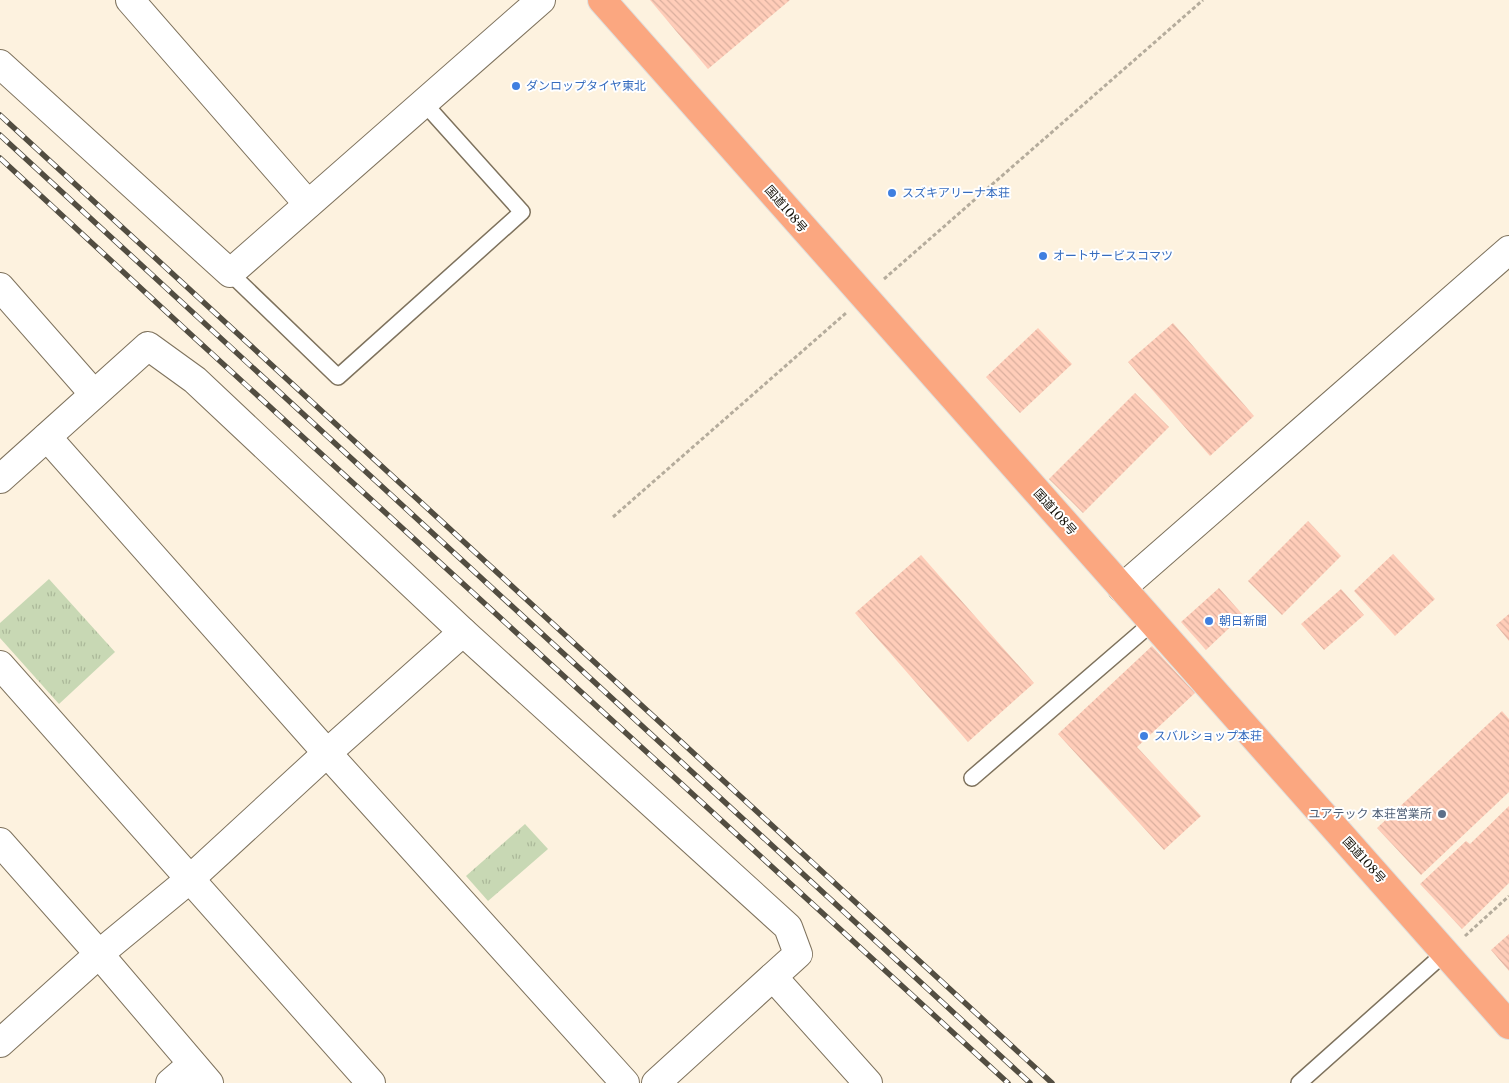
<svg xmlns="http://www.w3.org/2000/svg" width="1509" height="1083" font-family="'Libre Baskerville','Noto Sans JP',serif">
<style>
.grass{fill:url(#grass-tufts)}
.building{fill:url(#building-back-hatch)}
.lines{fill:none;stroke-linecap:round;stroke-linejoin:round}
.lane-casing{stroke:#7e725d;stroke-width:18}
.street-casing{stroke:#7e725d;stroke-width:30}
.secondary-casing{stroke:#7e725d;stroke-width:30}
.highway-casing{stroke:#dededc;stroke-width:30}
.path{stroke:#b5ac9c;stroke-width:3;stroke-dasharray:4 2.5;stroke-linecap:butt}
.lane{stroke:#fff;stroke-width:15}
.street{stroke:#fff;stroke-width:28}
.secondary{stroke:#fff;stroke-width:28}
.highway{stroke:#fba780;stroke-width:28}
.rail-casing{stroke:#524d41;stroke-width:5.5}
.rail{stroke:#fff;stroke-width:4;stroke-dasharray:11;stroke-linecap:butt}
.shop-dot{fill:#3f7fe0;stroke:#fff;stroke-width:2}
.service-dot{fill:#5c6f8a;stroke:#fff;stroke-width:2}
.labels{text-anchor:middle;stroke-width:4;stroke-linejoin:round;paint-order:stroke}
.shop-label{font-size:12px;fill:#366cbe;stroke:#fff;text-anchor:start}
.street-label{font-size:12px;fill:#151108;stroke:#fff}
.service-label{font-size:12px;fill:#4e5e75;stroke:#fff;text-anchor:end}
</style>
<defs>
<pattern id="grass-tufts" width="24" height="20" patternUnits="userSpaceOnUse" patternTransform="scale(1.25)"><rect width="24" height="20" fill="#c8d8b4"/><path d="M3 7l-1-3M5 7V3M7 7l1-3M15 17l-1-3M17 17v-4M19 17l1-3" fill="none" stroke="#abb899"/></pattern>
<pattern id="building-back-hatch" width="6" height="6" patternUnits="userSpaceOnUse" patternTransform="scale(1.25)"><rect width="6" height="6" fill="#ffcdb9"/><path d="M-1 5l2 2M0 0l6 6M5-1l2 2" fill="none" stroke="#daaf9e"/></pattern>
</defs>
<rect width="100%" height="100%" fill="#fdf2df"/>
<g class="grass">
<polygon points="49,579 115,652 59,704 0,638 0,623"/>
<polygon points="525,824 548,849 488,901 466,876"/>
</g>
<g class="building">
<polygon points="650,0 790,0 708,69"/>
<polygon points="1173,323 1254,416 1210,456 1128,362"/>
<polygon points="1038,328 1072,364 1020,413 986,377"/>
<polygon points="1135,393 1169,427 1083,513 1049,479"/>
<polygon points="1308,521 1341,556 1282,615 1248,581"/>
<polygon points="1393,554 1435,599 1395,636 1354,591"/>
<polygon points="921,555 1034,683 968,742 855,613"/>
<polygon points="1219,588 1243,615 1206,650 1181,622"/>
<polygon points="1341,589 1364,615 1324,650 1301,624"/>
<polygon points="1509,614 1509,641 1496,625"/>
<polygon points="1152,646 1195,693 1137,747 1201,816 1164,850 1058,734"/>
<polygon points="1502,711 1509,719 1509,792 1421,875 1377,828"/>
<polygon points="1509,806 1509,883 1462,929 1420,884 1466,841 1470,844"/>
<polygon points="1509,934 1509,971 1491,950"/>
</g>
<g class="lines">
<defs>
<g id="lane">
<polyline points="230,273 338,377 522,212 424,103"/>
<polyline points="972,778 1153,622"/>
<polyline points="1299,1083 1446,952"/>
</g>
<g id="street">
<polyline points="130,0 308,204"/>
<polyline points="0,64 230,273 541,0"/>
<polyline points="0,287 94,394"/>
<polyline points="47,437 327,753 625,1083"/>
<polyline points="0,479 148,346 195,380 463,632 788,927 798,954 656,1083"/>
<polyline points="0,665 371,1083"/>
<polyline points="0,842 99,954 209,1083"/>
<polyline points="773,977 868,1083"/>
<polyline points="0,1043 99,954 190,879 327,753 463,632"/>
<polyline points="170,1083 192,1064"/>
</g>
<polyline id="secondary" points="1122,588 1509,250"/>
<polyline id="highway" points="602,0 1509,1025"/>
</defs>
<use href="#lane" class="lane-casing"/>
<use href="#street" class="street-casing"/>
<use href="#secondary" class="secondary-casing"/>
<use href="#highway" class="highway-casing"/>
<g class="path">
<polyline points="884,279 1203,0"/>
<polyline points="613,517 846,313"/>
<polyline points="1465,936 1509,896"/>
</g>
<use href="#lane" class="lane"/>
<use href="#street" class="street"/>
<use href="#secondary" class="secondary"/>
<use href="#highway" class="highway"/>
<defs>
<g id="rail">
<polyline points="0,115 1052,1083"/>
<polyline points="0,135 1030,1083"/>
<polyline points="0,158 186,330 1008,1083"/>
</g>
</defs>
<use href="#rail" class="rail-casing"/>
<use href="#rail" class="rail"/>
</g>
<g class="shop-dot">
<circle cx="516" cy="86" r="5"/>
<circle cx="892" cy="193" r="5"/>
<circle cx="1043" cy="256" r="5"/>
<circle cx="1209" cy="621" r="5"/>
<circle cx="1144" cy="736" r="5"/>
</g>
<circle class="service-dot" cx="1442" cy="814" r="5"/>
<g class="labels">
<g class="shop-label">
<text x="526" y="90">ダンロップタイヤ東北</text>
<text x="902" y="197">スズキアリーナ本荘</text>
<text x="1053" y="260">オートサービスコマツ</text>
<text x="1219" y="625">朝日新聞</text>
<text x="1154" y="740">スバルショップ本荘</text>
</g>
<g class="street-label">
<text transform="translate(786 209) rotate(49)" y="4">国道108号</text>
<text transform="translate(1055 512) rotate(48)" y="4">国道108号</text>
<text transform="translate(1364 860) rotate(48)" y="4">国道108号</text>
</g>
<g class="service-label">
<text x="1432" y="818">ユアテック 本荘営業所</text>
</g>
</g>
</svg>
